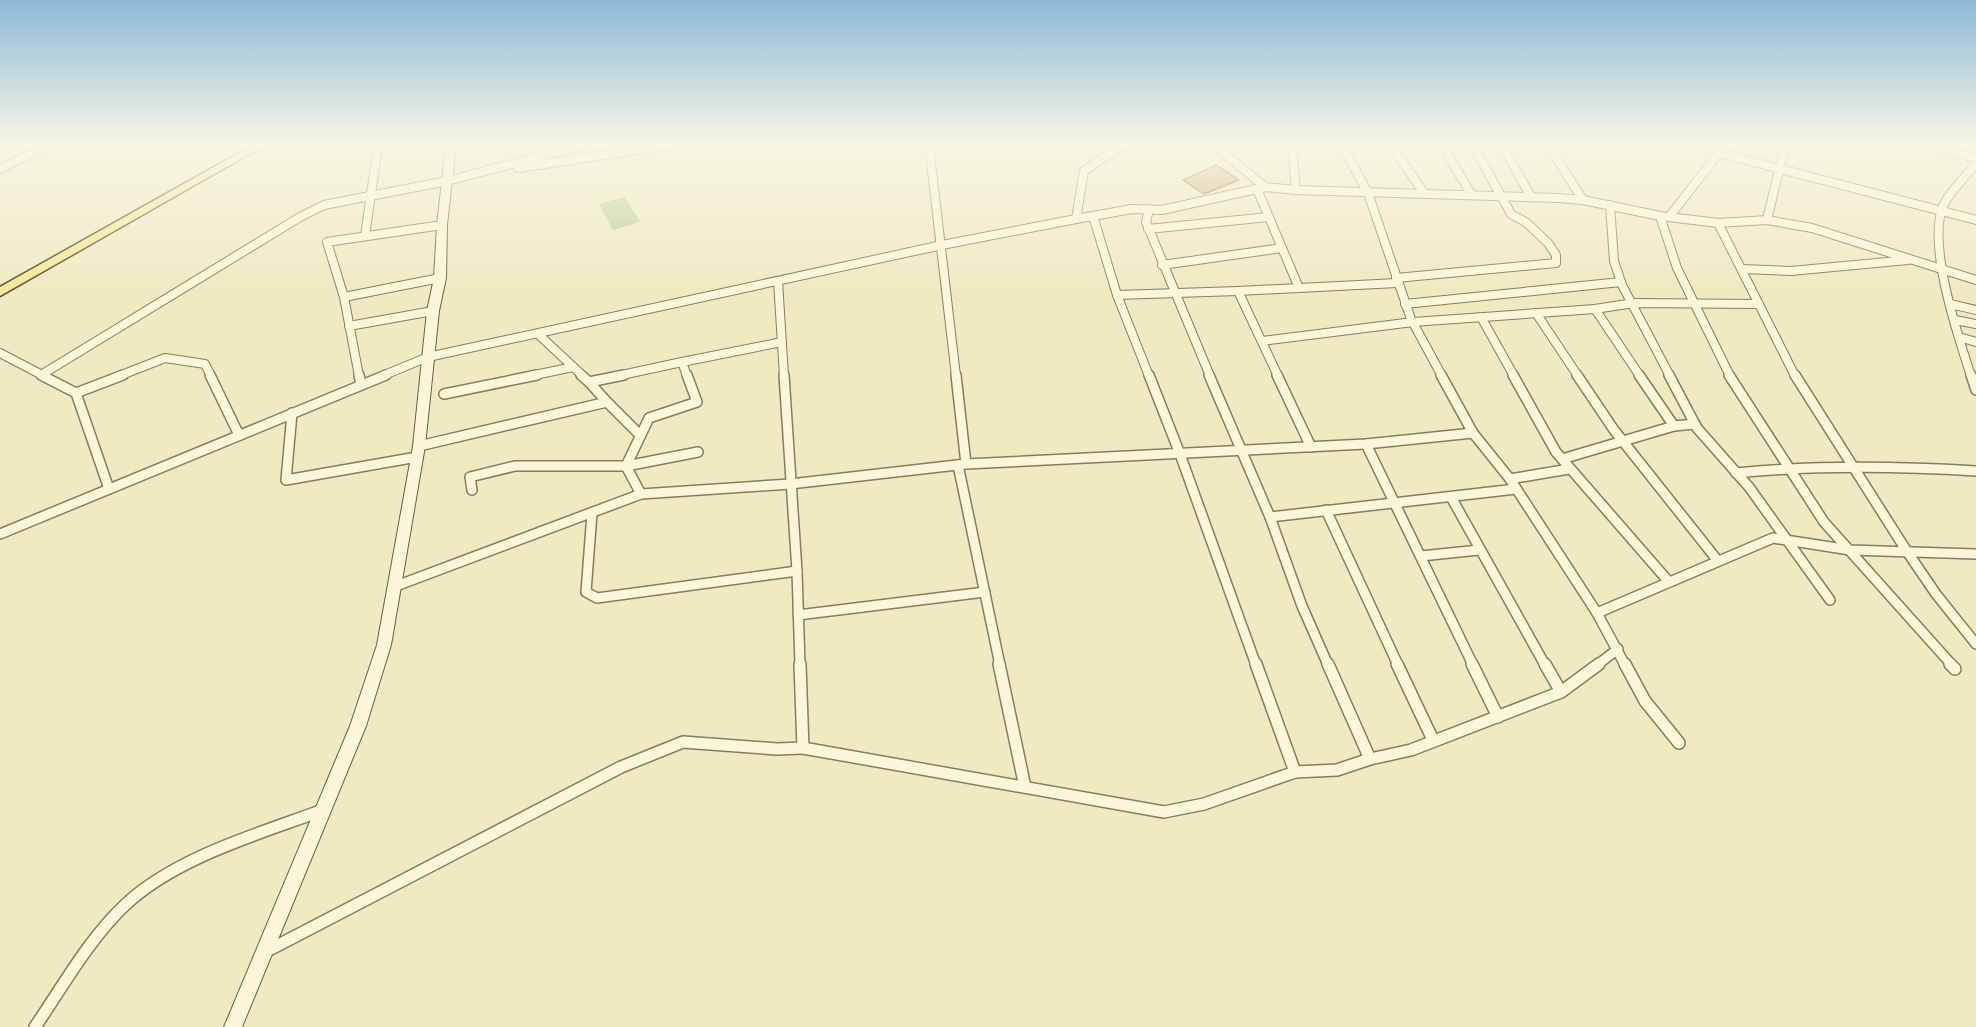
<svg xmlns="http://www.w3.org/2000/svg" width="1976" height="1027" font-family="Merriweather,serif">
<style>
.green{fill:#bfcf96}
.building{fill:#d0ab77;stroke:#8c693d;stroke-width:1.5}
.lines{fill:none;stroke-linecap:round;stroke-linejoin:round}
.street-far2-casing{stroke:#8b7c59;stroke-width:10}
.street-far1-casing{stroke:#8b7c59;stroke-width:12}
.street-casing{stroke:#8b7c59;stroke-width:14}
.secondary-casing{stroke:#6d5d3c;stroke-width:2}
.primary-casing{stroke:#59492d;stroke-width:3}
.street-far2{stroke:#faf6d7;stroke-width:8}
.street-far1{stroke:#faf6d7;stroke-width:9}
.street{stroke:#faf6d7;stroke-width:11}
.secondary{fill:#faf6d7;fill-rule:evenodd}
.primary{fill:#f5e899;fill-rule:evenodd}
</style>
<rect width="100%" height="100%" fill="#f0eac3"/>
<polygon class="green" points="625,197 640,222 613,230 599,204"/>
<polygon class="building" points="1216,165 1239,180 1204,194 1183,180"/>
<g class="lines">
<defs>
<g id="street-far2">
<polyline points="925,145 930,154 956,376"/>
<polyline points="1214,145 1265,187"/>
<polyline points="1292,145 1296,190"/>
<polyline points="1342,145 1368,193 1411,319 1442,376"/>
<polyline points="1391,145 1424,193"/>
<polyline points="1442,145 1471,194"/>
<polyline points="1502,145 1531,197"/>
<polyline points="1548,145 1583,200"/>
<polyline points="1924,145 1976,158"/>
<polyline points="544,150 552,145"/>
<polyline points="1719,153 1976,220"/>
<polyline points="518,168 672,145"/>
<polyline points="0,169 49,145"/>
<polyline points="1257,189 1299,288"/>
<polyline points="1610,205 1614,261 1622,285 1670,376"/>
<polyline points="1149,209 1146,222 1210,376"/>
<polyline points="1093,216 1117,295 1149,376"/>
<polyline points="1660,216 1677,268 1730,376"/>
<polyline points="1669,217 1719,153 1722,145"/>
<polyline points="1076,219 1132,209 1162,210 1265,187 1296,190 1558,198 1583,200 1660,216 1718,223 1767,220 1812,228 1976,280"/>
<polyline points="1767,220 1785,145"/>
<polyline points="1718,223 1795,376"/>
<polyline points="1148,229 1269,217"/>
<polyline points="365,236 378,145"/>
<polyline points="1162,265 1282,248"/>
<polyline points="1743,269 1791,271 1908,260"/>
<polyline points="1396,278 1556,263 1556,255 1548,243 1527,223 1511,214 1473,145"/>
<polyline points="778,281 784,376"/>
<polyline points="1117,295 1238,291"/>
<polyline points="344,297 440,278"/>
<polyline points="1405,304 1621,282"/>
<polyline points="1950,304 1976,310"/>
<polyline points="1595,309 1640,376"/>
<polyline points="1536,313 1578,376"/>
<polyline points="1481,317 1514,376"/>
<polyline points="1955,320 1976,324"/>
<polyline points="349,326 433,311"/>
<polyline points="538,334 583,376"/>
<polyline points="1959,337 1976,342"/>
<polyline points="1262,341 1413,322 1595,309 1634,303 1759,304"/>
<polyline points="0,353 44,376"/>
<polyline points="682,362 782,342"/>
<polyline points="41,375 300,217 324,205 447,181 584,145"/>
<polyline points="119,376 165,358 205,364 211,376"/>
<polyline points="359,376 344,297 327,242 442,225"/>
<polyline points="382,376 428,357 942,245 1076,219 1084,171 1123,145"/>
<polyline points="530,376 573,367"/>
<polyline points="617,376 682,362 687,376"/>
<polyline points="1278,376 1238,291 1397,283"/>
<path d="M1971,376C1958,336 1927,245 1943,206C1950,190 1967,177 1976,162"/>
</g>
<g id="street-far1">
<polyline points="41,375 76,393 109,489"/>
<polyline points="210,375 239,435"/>
<polyline points="359,375 361,385"/>
<polyline points="581,375 589,382 624,375"/>
<polyline points="784,375 797,571 800,665"/>
<polyline points="956,375 966,464"/>
<polyline points="1149,375 1180,454 1256,665"/>
<polyline points="1209,375 1270,517 1302,606 1328,665"/>
<polyline points="1277,375 1311,447"/>
<polyline points="1441,375 1473,433 1510,479 1597,613 1625,665"/>
<polyline points="1513,375 1556,452 1669,582"/>
<polyline points="1577,375 1614,430 1718,561"/>
<polyline points="1639,375 1674,426"/>
<polyline points="1669,375 1697,428 1749,487 1830,600"/>
<polyline points="1729,375 1824,522 1952,665"/>
<polyline points="1795,375 1906,550 1936,594 1976,644"/>
<polyline points="1971,375 1976,390"/>
<polyline points="589,382 607,402"/>
<polyline points="76,393 123,375"/>
<polyline points="444,394 537,375"/>
<polyline points="292,413 286,480 417,457"/>
<polyline points="1366,444 1473,665"/>
<polyline points="419,446 607,402 640,435"/>
<polyline points="1562,459 1674,426 1695,424"/>
<polyline points="958,465 1000,665"/>
<path d="M1736,473C1816,465 1896,466 1976,471"/>
<polyline points="1510,479 1569,469"/>
<polyline points="472,490 470,477 515,466 626,466 698,452"/>
<polyline points="641,494 626,466 649,418 697,402 687,375"/>
<polyline points="1451,497 1545,665"/>
<polyline points="1326,510 1398,665"/>
<polyline points="592,513 586,592 597,598 797,571"/>
<polyline points="1270,517 1516,489"/>
<polyline points="0,534 386,375"/>
<polyline points="1421,556 1479,550"/>
<polyline points="396,586 641,494 790,484 966,464 1366,444 1473,433"/>
<polyline points="1597,613 1773,538 1850,550 1976,554"/>
<polyline points="798,615 985,592"/>
<polyline points="1597,665 1618,649"/>
</g>
<g id="street">
<polyline points="800,664 803,748 1164,812 1204,804 1295,772 1337,770 1370,759 1411,750 1561,692 1599,664"/>
<polyline points="999,664 1025,787"/>
<polyline points="1256,664 1295,772"/>
<polyline points="1328,664 1370,759"/>
<polyline points="1397,664 1433,740"/>
<polyline points="1472,664 1498,717"/>
<polyline points="1545,664 1561,692"/>
<polyline points="1625,664 1645,701 1679,743"/>
<polyline points="1950,664 1955,669"/>
<polyline points="265,952 621,767 683,742 777,749 803,748"/>
<path d="M35,1027C63,986 89,939 125,905C176,857 259,834 323,810"/>
</g>
<polygon id="secondary" points="446,145 456,145 447,225 446,278 439,311 425,446 391,645 366,726 242,1027 224,1027 350,726 377,645 413,446 427,311 434,278 437,225"/>
<polygon id="primary" points="253,145 265,145 0,296 0,287"/>
</defs>
<use href="#street-far2" class="street-far2-casing"/>
<use href="#street-far1" class="street-far1-casing"/>
<use href="#street" class="street-casing"/>
<use href="#secondary" class="secondary-casing"/>
<use href="#primary" class="primary-casing"/>
<use href="#street-far2" class="street-far2"/>
<use href="#street-far1" class="street-far1"/>
<use href="#street" class="street"/>
<use href="#secondary" class="secondary"/>
<use href="#primary" class="primary"/>
</g>
<linearGradient id="sky" x2="0" y2="1"><stop stop-color="#8dbad8"/><stop offset="0.5" stop-color="#f8f6e4"/><stop offset="1" stop-color="#f8f6e4" stop-opacity="0"/></linearGradient>
<rect width="1976" height="289" fill="url(#sky)"/>
</svg>
